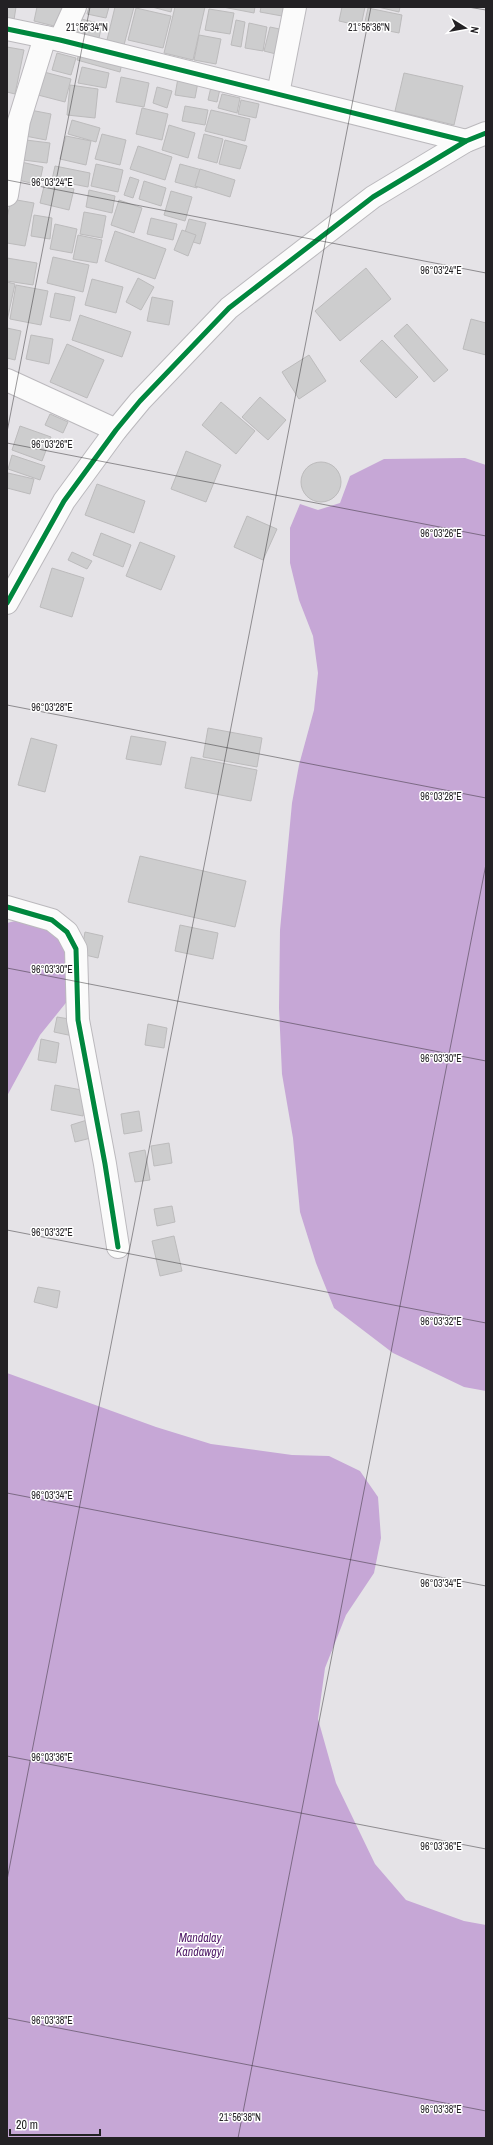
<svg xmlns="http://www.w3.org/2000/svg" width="493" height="2145" font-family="'Archivo Narrow',sans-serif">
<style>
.water{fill:#c6a7d6}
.building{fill:#cdcdce;stroke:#bcbbbc}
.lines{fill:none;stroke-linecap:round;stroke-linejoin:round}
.minor-casing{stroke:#bbb9bd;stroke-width:24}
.minor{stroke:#fbfbfb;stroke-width:22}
.cycleway-casing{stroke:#fff;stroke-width:8}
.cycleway{stroke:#00873e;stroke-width:5}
.ticks{fill:none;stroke:#232124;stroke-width:1;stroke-opacity:0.45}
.labels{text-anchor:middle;stroke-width:3;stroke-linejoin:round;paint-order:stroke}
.water-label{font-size:12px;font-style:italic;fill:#501a67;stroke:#fff}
.ticks-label{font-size:10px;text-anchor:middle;fill:#232124;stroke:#fff;stroke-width:3;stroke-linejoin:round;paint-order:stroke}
</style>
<rect width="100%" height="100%" fill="#e5e3e7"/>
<g class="water">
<polygon points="465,458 486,465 486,1391 464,1387 393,1353 334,1308 316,1263 300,1212 293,1138 282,1074 279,1008 280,930 292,803 299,765 314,710 318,673 313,636 299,600 290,563 290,528 300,504 318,510 340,503 350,476 384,459"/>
<polygon points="19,920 46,924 62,939 70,963 69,999 40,1035 7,1096 7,923"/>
<polygon points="7,1373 156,1427 211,1444 292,1455 329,1456 360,1471 378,1497 381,1538 374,1573 346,1615 325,1668 318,1719 336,1783 375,1864 406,1900 464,1921 486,1925 486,2138 7,2138"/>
</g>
<g class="building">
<polygon points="7,7 16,7 14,20 7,19"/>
<polygon points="37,7 63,7 58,27 34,21"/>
<polygon points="89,7 109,7 106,18 87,14"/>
<polygon points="115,7 134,7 124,45 107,40"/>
<polygon points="152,7 172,7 171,12"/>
<polygon points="175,7 205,7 193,60 164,53"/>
<polygon points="223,7 255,7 254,13"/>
<polygon points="261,7 284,7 282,16 260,12"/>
<polygon points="342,7 365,7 361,26 339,21"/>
<polygon points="378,7 400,7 399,12"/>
<polygon points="136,8 171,16 163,48 128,40"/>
<polygon points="368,8 402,15 399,33 364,26"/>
<polygon points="209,9 234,13 230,34 205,30"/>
<polygon points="77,18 102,24 99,38 74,32"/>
<polygon points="236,20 245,22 241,47 231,45"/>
<polygon points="249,23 267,27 263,51 245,48"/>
<polygon points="270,27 289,31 284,56 264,51"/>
<polygon points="199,35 221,39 216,64 194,60"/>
<polygon points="7,47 24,50 15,94 7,92"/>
<polygon points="81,48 123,59 120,72 77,60"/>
<polygon points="57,53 76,58 71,75 52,70"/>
<polygon points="82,67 109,73 106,88 78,83"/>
<polygon points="44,72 71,79 65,102 38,95"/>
<polygon points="404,73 463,86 454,125 395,111"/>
<polygon points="121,77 149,83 144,107 116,102"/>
<polygon points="178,78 198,82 195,98 175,95"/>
<polygon points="70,85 98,89 95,118 67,115"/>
<polygon points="157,87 172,91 167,108 153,103"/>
<polygon points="211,87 220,89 217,102 208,100"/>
<polygon points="222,94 240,98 237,113 218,108"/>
<polygon points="241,100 259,104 256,118 238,114"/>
<polygon points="185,106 208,110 205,125 182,121"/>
<polygon points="142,108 168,114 162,140 136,134"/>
<polygon points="25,109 51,114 46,140 20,135"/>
<polygon points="211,110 250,119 245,141 205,131"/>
<polygon points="72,120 100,128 96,142 68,134"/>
<polygon points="169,125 195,133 188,158 162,150"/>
<polygon points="102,134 126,140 120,165 95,159"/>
<polygon points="204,134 223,139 217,163 198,158"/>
<polygon points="66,136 91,141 86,165 60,159"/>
<polygon points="18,139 50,143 47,163 15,159"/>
<polygon points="225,140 247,146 240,169 219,164"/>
<polygon points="138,146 172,157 165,180 130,169"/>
<polygon points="17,161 43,167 39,185 14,179"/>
<polygon points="96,164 123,170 118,192 91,186"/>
<polygon points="180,164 202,170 197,188 175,182"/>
<polygon points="55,166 90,173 88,187 52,180"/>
<polygon points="200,169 235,180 230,197 195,186"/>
<polygon points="130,177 139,180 133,198 124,195"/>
<polygon points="144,181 166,188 161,206 139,199"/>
<polygon points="45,182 74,189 69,210 40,203"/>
<polygon points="89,190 115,196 112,213 86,207"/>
<polygon points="171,191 192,197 185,221 164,215"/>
<polygon points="11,199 34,203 25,246 7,243 7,218"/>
<polygon points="119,200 142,208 134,233 111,225"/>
<polygon points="84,212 106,216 102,238 80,234"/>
<polygon points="34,215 52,218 50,239 31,236"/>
<polygon points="151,218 177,224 173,240 147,234"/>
<polygon points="189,219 206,223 200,244 183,239"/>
<polygon points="55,224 77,229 72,253 50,249"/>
<polygon points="182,230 196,235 188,256 174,250"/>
<polygon points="115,231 166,249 155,279 105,261"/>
<polygon points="78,235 102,240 97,263 73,259"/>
<polygon points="53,257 89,265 83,292 47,283"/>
<polygon points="7,258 37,263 33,285 7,281"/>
<polygon points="366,268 391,299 340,341 315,311"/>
<polygon points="138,278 154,287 141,310 126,302"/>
<polygon points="92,279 123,287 116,313 85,305"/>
<polygon points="7,282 15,284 7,321"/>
<polygon points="16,285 48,291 41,325 10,319"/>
<polygon points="55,293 75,297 70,321 50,317"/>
<polygon points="152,297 173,301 169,325 147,321"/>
<polygon points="80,315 131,332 122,357 72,340"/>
<polygon points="471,319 486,323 486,355 463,349"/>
<polygon points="407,324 448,370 434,382 394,336"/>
<polygon points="7,328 21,331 15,360 7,358"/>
<polygon points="31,335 53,339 49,364 26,359"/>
<polygon points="382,340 418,377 396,398 360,361"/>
<polygon points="67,344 104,360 87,398 50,382"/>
<polygon points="309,355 326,381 299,399 282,372"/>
<polygon points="260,397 286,420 268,440 242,417"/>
<polygon points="221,402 255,431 236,454 202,425"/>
<polygon points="50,414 68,422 63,433 45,425"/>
<polygon points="20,426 51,437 42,461 12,450"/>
<polygon points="186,451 221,465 206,502 171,489"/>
<polygon points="12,455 45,466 40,480 8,469"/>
<circle cx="321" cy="482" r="20"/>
<polygon points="8,473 34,479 30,494 7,488"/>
<polygon points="97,484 145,501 134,533 85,515"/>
<polygon points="247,516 277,529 263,560 234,547"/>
<polygon points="101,533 131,545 123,567 93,555"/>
<polygon points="140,542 175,556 161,590 126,576"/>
<polygon points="72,552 92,561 87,569 68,560"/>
<polygon points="52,568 84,578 72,617 40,607"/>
<polygon points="208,728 262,738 257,767 203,757"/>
<polygon points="131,736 166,742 161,765 126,759"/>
<polygon points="31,738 57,745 45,792 18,785"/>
<polygon points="191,757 257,770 251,801 185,788"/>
<polygon points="140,856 246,881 235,927 128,902"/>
<polygon points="180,925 218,933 213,959 175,951"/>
<polygon points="85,932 103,936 98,958 81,954"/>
<polygon points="57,1017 76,1020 73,1036 54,1032"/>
<polygon points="148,1024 167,1028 164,1048 145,1045"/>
<polygon points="41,1039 59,1043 56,1063 38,1060"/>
<polygon points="55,1085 87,1091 83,1116 51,1110"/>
<polygon points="139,1111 142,1131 124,1134 121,1114"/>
<polygon points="87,1120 91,1138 75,1142 71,1125"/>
<polygon points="169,1143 172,1163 154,1166 151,1146"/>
<polygon points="145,1150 150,1180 135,1182 129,1153"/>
<polygon points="172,1206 175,1222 157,1226 154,1209"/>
<polygon points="174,1236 182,1271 160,1276 152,1241"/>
<polygon points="38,1287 60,1291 57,1308 34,1302"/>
</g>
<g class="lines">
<defs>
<g id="minor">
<polyline points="7,29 60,40 466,141"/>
<polyline points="60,40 75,7"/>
<polyline points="278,94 295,7"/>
<polyline points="7,195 19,121 45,37"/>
<polyline points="7,380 116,430"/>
<polyline points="7,603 64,501 116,430 140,401 229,308 373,197 466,141 486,133"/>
<polyline points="7,907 52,920 67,932 76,949 78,1020 105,1164 118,1247"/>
</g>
</defs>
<use href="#minor" class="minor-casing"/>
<use href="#minor" class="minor"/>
<defs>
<g id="cycleway">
<polyline points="7,29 60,40 466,141"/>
<polyline points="7,603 64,501 116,430 140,401 229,308 373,197 466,141 486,133"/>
<polyline points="7,907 52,920 67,932 76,949 78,1020 105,1164 118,1247"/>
</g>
</defs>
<use href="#cycleway" class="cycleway-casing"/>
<use href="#cycleway" class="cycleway"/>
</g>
<path class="ticks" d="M468,7L486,10M7,180L486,273M7,432L90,7M7,443L486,536M7,705L486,798M7,968L486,1061M7,1230L486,1323M7,1493L486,1586M7,1756L486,1849M7,1880L371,7M7,2018L486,2111M238,2138L486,864"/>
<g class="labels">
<g class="water-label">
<text x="200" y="1942">Mandalay<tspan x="200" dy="14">Kandawgyi</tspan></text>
</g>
</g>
<g class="ticks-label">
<text x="87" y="31">21°56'34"N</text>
<text x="369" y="31">21°56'36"N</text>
<text x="52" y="186">96°03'24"E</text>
<text x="441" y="274">96°03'24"E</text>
<text x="52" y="448">96°03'26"E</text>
<text x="441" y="537">96°03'26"E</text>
<text x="52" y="711">96°03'28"E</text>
<text x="441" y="800">96°03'28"E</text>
<text x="52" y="973">96°03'30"E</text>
<text x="441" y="1062">96°03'30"E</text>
<text x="52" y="1236">96°03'32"E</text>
<text x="441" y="1325">96°03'32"E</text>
<text x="52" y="1499">96°03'34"E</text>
<text x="441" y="1587">96°03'34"E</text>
<text x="52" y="1761">96°03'36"E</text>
<text x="441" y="1850">96°03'36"E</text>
<text x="52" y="2024">96°03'38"E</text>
<text x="441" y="2113">96°03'38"E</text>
<text x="240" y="2121">21°56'38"N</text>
</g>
<rect width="493" height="2145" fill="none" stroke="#232124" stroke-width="16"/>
<g transform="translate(465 28) rotate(101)" stroke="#ffffff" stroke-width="3" paint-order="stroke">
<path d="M0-3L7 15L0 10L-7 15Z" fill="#232124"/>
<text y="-6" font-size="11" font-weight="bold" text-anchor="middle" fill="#232124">N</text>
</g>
<path d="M10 2129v6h90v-6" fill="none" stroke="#232124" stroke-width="2"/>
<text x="16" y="2129" font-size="12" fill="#232124" stroke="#ffffff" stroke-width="3" paint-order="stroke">20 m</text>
</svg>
